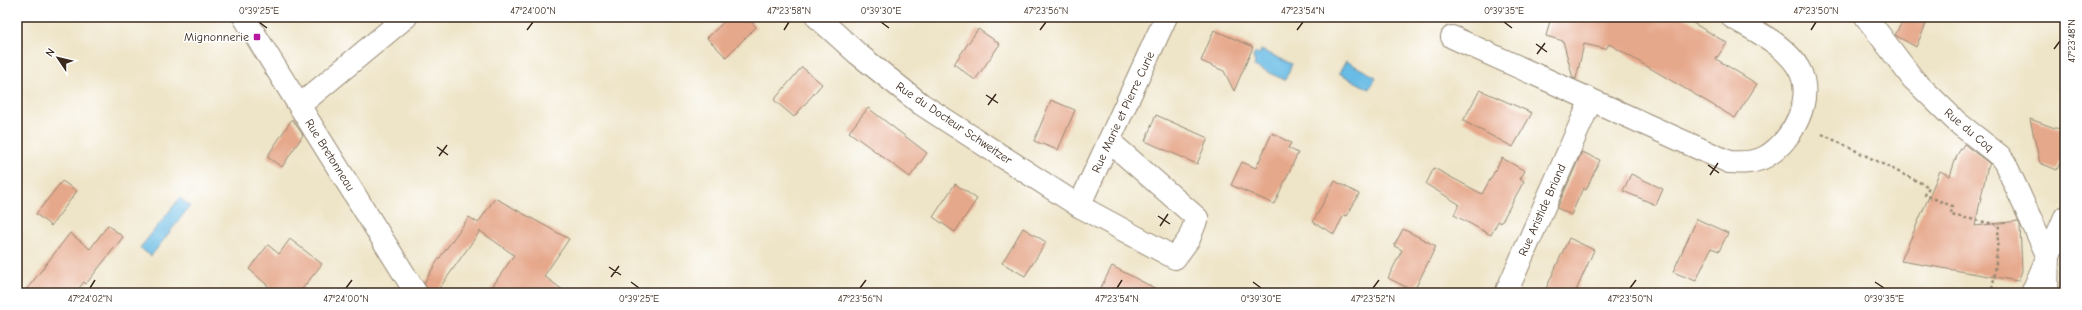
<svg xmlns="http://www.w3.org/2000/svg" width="2082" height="310" font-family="'Comic Neue',sans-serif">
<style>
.water{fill:#69bce5;stroke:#527382}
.building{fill:#e6a88b}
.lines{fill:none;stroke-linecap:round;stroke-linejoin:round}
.minor-casing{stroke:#948772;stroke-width:24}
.major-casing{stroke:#948772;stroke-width:24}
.path{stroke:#948772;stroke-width:2.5;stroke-dasharray:3 3;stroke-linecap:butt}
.minor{stroke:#fff;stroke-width:22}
.major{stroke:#fff;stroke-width:22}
.ticks{fill:none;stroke:#3b2a1e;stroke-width:1.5}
.poi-dot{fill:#b5179e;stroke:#fff;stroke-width:1.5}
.labels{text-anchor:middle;stroke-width:3;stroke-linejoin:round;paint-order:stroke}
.poi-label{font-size:12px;fill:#3b2a1e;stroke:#fff;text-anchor:end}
.street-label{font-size:12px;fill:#3b2a1e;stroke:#fff}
.neatline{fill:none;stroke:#3b2a1e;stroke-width:1.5}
.ticks-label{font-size:10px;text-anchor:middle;fill:#3b2a1e}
</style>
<rect width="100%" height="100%" fill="#fff"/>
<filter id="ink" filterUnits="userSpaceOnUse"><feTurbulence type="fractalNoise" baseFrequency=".025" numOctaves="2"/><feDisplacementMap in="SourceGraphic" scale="8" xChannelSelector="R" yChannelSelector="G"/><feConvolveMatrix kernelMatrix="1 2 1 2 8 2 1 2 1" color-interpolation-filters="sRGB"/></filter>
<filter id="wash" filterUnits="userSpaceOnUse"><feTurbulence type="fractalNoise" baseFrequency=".012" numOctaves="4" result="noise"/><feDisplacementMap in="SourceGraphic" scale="16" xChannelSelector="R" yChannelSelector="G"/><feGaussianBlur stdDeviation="0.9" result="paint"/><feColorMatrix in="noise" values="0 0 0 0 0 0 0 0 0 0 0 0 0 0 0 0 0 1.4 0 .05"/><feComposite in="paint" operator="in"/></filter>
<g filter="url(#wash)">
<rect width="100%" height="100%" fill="#eee4c7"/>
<g class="water">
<polygon points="1261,50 1292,64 1285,80 1254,66 1255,63 1253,56 1256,53 1260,54"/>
<polygon points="1346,61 1376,77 1369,89 1339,73"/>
<polygon points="180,198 190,206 151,256 140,248"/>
</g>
<g id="blocks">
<g class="building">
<polygon points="729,17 747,17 756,27 726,57 707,38"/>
<polygon points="1551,17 1683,17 1727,43 1716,59 1757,84 1735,118 1609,44 1606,49 1584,44 1576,79 1573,78 1563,41 1546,36"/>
<polygon points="1905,17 1929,17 1916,47 1895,35"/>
<polygon points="978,29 1000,44 975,80 954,64"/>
<polygon points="1214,30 1253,47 1234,91 1224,71 1201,61"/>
<polygon points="802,67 822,84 794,117 774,100"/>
<polygon points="1480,90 1532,113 1513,147 1463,121"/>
<polygon points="1051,100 1075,110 1058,150 1034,141"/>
<polygon points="868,108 927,153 910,177 849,132"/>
<polygon points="1156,115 1208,138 1197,164 1145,141"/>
<polygon points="292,119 303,135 282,167 267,157"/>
<polygon points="2030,119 2055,128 2065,129 2065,151 2057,170 2040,163"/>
<polygon points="1272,133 1291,143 1288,148 1298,153 1274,204 1231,185 1242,162 1256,168"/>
<polygon points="1964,144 1990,164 1987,169 1975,226 2018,221 2020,225 2022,271 2018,281 1901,261 1940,171 1950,176 1957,155"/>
<polygon points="1582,152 1600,160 1586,190 1583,188 1571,215 1557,208"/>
<polygon points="1502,158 1525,171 1520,179 1524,181 1501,223 1498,221 1491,235 1454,215 1459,204 1426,184 1434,168 1482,194"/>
<polygon points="1631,174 1663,189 1656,205 1623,191"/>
<polygon points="62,181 77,191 51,226 36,214"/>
<polygon points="1335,181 1359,194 1347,216 1344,215 1334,234 1313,222"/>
<polygon points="955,184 977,199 955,232 933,217"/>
<polygon points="495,198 569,239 544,276 567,293 488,293 514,255 480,231 436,293 428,293 424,283 436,263 469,217 478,223"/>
<polygon points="1697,219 1728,233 1719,251 1711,248 1696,281 1673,272"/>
<polygon points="108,225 123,237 86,284 84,282 75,293 24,293 70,233 90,249"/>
<polygon points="1023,228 1046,242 1025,276 1002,263"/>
<polygon points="1403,229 1436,246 1414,291 1388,278 1402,250 1394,246"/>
<polygon points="1569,238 1594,250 1575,293 1544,293"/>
<polygon points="290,239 322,264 299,293 276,293 249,269 268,245 279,254"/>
<polygon points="1112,266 1164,293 1098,293"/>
</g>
</g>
</g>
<g filter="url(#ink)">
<use href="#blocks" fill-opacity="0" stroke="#948772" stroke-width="1"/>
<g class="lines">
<defs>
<g id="minor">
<polyline points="244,17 416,293"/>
<polyline points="817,17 858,54 921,104 1079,206 1175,258 1189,239 1197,218 1109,141"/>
<polyline points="1866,17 1913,79 1958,123 2000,156 2005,163 2048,257 2047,293"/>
<path d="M1452,37L1729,162C1742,163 1755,163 1767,156C1793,140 1815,98 1799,69C1786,45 1755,31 1732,17"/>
<polyline points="300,105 406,17"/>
<polyline points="1079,206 1166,17"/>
<polyline points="1506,293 1591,100"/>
</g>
<polyline id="major" points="2032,293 2065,217"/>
</defs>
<use href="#minor" class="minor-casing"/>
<use href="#major" class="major-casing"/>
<polyline class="path" points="1822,134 1929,187 1925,195 1952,206 1951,215 1999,225 1995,274 1991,293 1994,293"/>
<use href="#minor" class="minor"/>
<use href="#major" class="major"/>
</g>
</g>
<path class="ticks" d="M259,22L267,28M881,22L889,28M1504,22L1512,28M527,30L533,22M784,30L789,22M1040,30L1046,22M1297,30L1303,22M1811,30L1816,22M1536,44L1547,52M2054,49L2060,41M1537,54L1545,43M986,95L998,103M988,105L996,94M437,147L448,155M439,156L447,145M1708,165L1719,173M1710,175L1718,163M1158,216L1170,224M1160,226L1168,214M609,267L621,275M611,277L619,266M631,282L639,288M1253,282L1261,288M1875,282L1884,288M90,288L95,280M346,288L352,280M860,288L866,280M1117,288L1122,280M1373,288L1379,280M1630,288L1636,280"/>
<rect class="poi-dot" x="253" y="33" width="8" height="8" rx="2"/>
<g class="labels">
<g class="poi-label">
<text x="249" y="41">Mignonnerie</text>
</g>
<g class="street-label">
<text transform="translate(1123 112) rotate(-65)" y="4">Rue Marie et Pierre Curie</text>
<text transform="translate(954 123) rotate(34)" y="4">Rue du Docteur Schweitzer</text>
<text transform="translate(1969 130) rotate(40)" y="4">Rue du Coq</text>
<text transform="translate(330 155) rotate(58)" y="4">Rue Bretonneau</text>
<text transform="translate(1542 210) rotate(-66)" y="4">Rue Aristide Briand</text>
</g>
</g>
<rect width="2082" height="310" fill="none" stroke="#fff" stroke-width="44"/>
<g transform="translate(58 58) rotate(305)" stroke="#ffffff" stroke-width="3" paint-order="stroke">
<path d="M0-3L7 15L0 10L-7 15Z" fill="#3b2a1e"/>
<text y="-6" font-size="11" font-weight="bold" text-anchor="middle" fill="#3b2a1e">N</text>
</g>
<rect x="22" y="22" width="2038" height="266" class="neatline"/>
<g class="ticks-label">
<text x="259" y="14">0°39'25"E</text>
<text x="533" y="14">47°24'00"N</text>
<text x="789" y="14">47°23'58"N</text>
<text x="881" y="14">0°39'30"E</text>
<text x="1046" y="14">47°23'56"N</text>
<text x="1303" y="14">47°23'54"N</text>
<text x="1504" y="14">0°39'35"E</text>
<text x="1816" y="14">47°23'50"N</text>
<text transform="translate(2071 41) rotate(-90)" y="4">47°23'48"N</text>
<text x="90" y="302">47°24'02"N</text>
<text x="346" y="302">47°24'00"N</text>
<text x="639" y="302">0°39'25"E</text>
<text x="860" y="302">47°23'56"N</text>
<text x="1117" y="302">47°23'54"N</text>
<text x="1261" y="302">0°39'30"E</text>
<text x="1373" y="302">47°23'52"N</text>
<text x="1630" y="302">47°23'50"N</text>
<text x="1884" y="302">0°39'35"E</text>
</g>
</svg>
